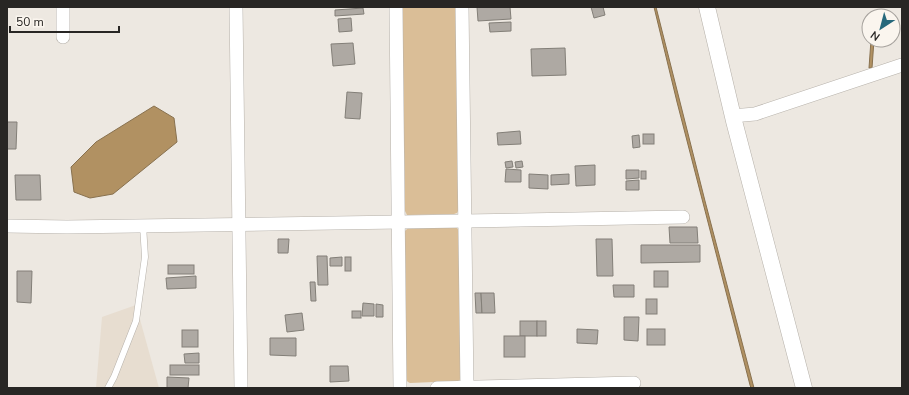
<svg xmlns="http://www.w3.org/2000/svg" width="909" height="395" font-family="'Nunito Sans',sans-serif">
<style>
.built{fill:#e7ddd0}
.green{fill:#dabe97}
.water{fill:#b19162;stroke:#88714f}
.building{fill:#aea9a3;stroke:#837f78}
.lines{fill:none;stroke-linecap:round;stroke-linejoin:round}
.service-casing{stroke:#b6b1aa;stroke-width:7}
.minor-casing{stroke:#b6b1aa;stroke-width:14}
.tertiary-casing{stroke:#b6b1aa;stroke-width:17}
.service{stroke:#fff;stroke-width:6}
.minor{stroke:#fff;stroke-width:13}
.tertiary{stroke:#fff;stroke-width:16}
</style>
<rect width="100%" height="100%" fill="#ede8e1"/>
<polygon class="built" points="136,305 159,388 96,388 102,317"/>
<g class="green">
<polygon points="402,7 456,7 459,209 457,213 454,214 409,215 407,215 405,211"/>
<polygon points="408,228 457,228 459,231 461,379 458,381 410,383 408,382 406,380 405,231"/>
</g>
<g class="water">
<polygon points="654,7 656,7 705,201 754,388 751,388 750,385 677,102"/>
<polygon points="871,40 874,40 872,68 869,68"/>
<polygon points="154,106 174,118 177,142 113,194 90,198 74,192 71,167 96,142"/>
</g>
<g class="building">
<polygon points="477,7 510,7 511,19 478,21"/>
<polygon points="591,7 603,7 605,15 594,18"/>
<polygon points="363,8 364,14 335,16 335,10"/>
<polygon points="351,18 352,31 339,32 338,19"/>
<polygon points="511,22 511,31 490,32 489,23"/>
<polygon points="353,43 355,64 333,66 331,44"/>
<polygon points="565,48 566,75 532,76 531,49"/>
<polygon points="347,92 362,93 360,119 345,118"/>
<polygon points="7,122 17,122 16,149 7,149"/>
<polygon points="520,131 521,144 498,145 497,133"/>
<rect x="643" y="134" width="11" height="10"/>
<polygon points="639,135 640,147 633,148 632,136"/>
<polygon points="512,161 513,167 506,168 505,162"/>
<polygon points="522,161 523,167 516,168 515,162"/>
<polygon points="595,165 595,185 576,186 575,166"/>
<polygon points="506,169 521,170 521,182 505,182"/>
<polygon points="626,170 639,170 639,178 626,179"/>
<rect x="641" y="171" width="5" height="8"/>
<polygon points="529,174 548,175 548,189 529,188"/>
<polygon points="569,174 569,184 551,185 551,175"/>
<polygon points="15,175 40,175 41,200 16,200"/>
<polygon points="639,180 639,190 626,190 626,181"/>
<polygon points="669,227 697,227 698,243 670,243"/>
<polygon points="278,239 289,239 288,253 278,253"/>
<polygon points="596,239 612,239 613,276 597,276"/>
<polygon points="641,245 700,245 700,262 641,263"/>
<polygon points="317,256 327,256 328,285 318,285"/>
<polygon points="342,257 342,266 330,266 330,258"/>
<rect x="345" y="257" width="6" height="14"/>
<rect x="168" y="265" width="26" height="9"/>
<polygon points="17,271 32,271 31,303 17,302"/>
<rect x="654" y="271" width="14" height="16"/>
<polygon points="196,276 196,288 167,289 166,278"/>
<polygon points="310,282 315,282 316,301 311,301"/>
<polygon points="613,285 634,285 634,297 614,297"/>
<polygon points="475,293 481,293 482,313 476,313"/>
<polygon points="481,293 494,293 495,313 482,313"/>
<rect x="646" y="299" width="11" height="15"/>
<polygon points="363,303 374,304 374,316 362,316"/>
<polygon points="376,304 383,305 383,317 376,317"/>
<rect x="352" y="311" width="9" height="7"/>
<polygon points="302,313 304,330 287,332 285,315"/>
<polygon points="624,317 639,317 638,341 624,340"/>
<rect x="520" y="321" width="17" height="15"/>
<rect x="537" y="321" width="9" height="15"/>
<polygon points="577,329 598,330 597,344 577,343"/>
<rect x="647" y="329" width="18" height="16"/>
<rect x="182" y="330" width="16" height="17"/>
<rect x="504" y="336" width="21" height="21"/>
<polygon points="270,338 296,338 296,356 270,355"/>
<polygon points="199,353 199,363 185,363 184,354"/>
<rect x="170" y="365" width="29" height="10"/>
<polygon points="330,366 348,366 349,381 330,382"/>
<polygon points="167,377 189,378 188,388 167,388"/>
</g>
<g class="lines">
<defs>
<polyline id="service" points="108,388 114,377 136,321 145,257 143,225"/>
<g id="minor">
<polyline points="236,7 241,388"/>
<polyline points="396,7 400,388"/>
<polyline points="462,7 467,388"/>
<polyline points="63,37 63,7"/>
<polyline points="732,116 755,114 902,65"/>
<polyline points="7,226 67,227 465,221 683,217"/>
<polyline points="437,388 634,383"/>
</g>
<polyline id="tertiary" points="707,7 734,121 804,388"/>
</defs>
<use href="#service" class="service-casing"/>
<use href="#minor" class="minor-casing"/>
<use href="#tertiary" class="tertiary-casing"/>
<use href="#service" class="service"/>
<use href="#minor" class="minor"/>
<use href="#tertiary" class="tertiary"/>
</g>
<rect width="909" height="395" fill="none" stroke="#282624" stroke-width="16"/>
<g transform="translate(881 28) rotate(216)"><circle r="19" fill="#faf5ee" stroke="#a6a29d"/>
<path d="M0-3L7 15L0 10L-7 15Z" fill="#27697c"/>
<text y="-6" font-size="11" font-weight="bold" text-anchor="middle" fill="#282624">N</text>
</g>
<path d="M10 26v6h109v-6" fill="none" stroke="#282624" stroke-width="2"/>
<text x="16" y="26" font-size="12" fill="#282624" stroke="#faf5ee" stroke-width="3" paint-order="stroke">50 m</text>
</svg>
